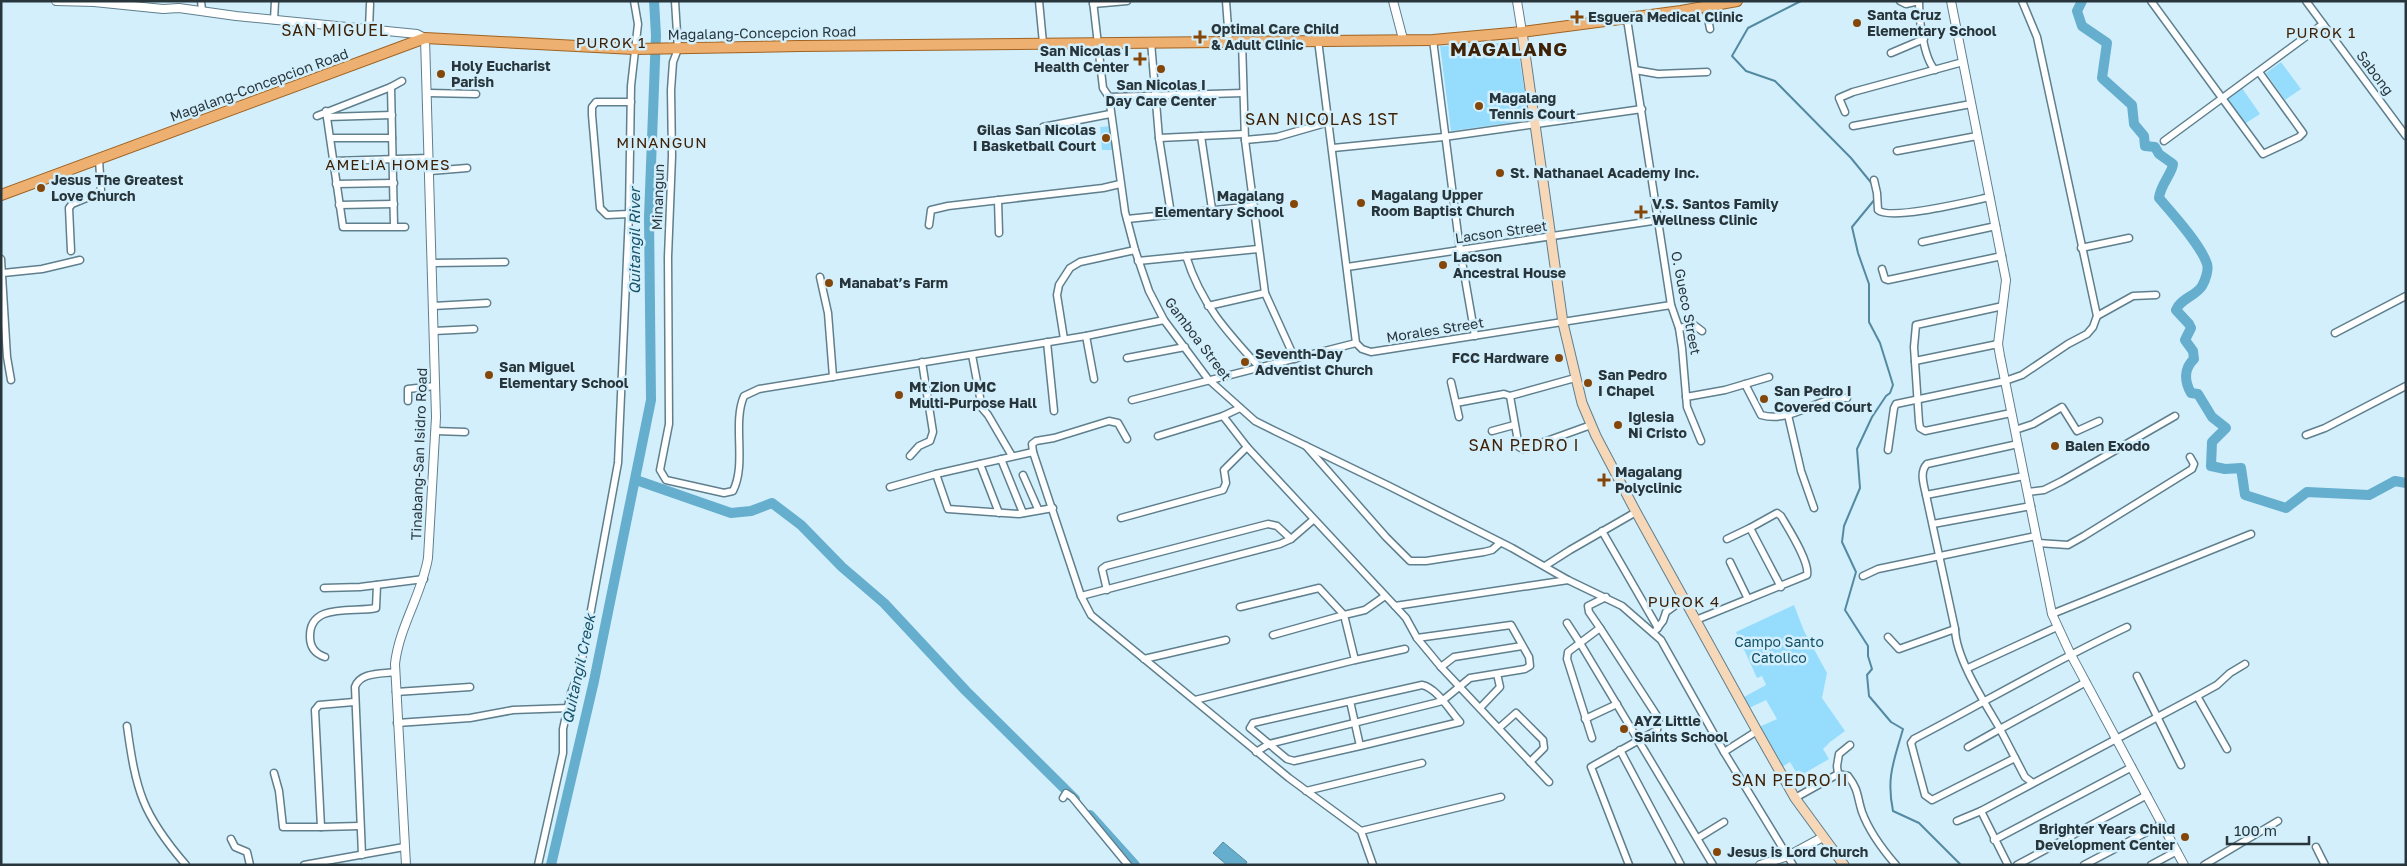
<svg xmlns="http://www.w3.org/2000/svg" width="2407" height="866" font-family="'Golos Text',sans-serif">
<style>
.green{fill:#96ddfd}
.water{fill:#65aece;stroke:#538aa2}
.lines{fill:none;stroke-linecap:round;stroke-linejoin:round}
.stream{stroke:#538aa2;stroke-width:2}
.river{stroke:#65aece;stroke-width:10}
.minor-casing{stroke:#5f7f8d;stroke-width:9}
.tertiary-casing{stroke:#5f7f8d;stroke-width:10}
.secondary-casing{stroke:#5f7f8d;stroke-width:11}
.primary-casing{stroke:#a06321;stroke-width:12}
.minor{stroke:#fff;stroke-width:6}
.tertiary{stroke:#fff;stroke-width:8}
.secondary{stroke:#f6d7b8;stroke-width:9}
.primary{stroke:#edb071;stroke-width:10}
.poi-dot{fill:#854709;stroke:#d3effc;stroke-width:2}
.labels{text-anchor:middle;stroke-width:5;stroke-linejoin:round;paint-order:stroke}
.poi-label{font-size:14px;font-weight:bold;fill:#28363c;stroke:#d3effc;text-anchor:start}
.street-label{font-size:14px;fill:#28363c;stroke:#d3effc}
.park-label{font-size:14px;fill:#124f65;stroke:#d3effc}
.neighbourhood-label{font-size:15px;letter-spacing:1px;fill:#3f2106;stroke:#d3effc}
.water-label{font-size:15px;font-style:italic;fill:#175269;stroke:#d3effc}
.quarter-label{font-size:16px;letter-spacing:1px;fill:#3f2106;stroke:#d3effc}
.district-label{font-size:19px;font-weight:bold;letter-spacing:1px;fill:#3f2106;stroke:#d3effc}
</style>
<rect width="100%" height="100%" fill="#d3effc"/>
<g class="green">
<polygon points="1517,42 1529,120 1451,131 1440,46"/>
<polygon points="2281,62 2301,89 2285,100 2266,73"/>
<polygon points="2242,88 2260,114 2243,125 2224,100"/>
<polygon points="1111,126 1112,150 1102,150 1100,127"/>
<polygon points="1794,605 1804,631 1827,673 1822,698 1845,731 1830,742 1823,749 1829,759 1803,774 1799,770 1796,772 1790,762 1782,767 1759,727 1777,719 1766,700 1749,708 1744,697 1766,685 1762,676 1757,678 1736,632"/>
</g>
<polygon class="water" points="1223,842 1247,862 1245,865 1227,865 1213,853"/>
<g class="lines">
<g class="stream">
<polyline points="1801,1 1748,28 1732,56 1746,71 1775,81 1851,158 1873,185"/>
<path d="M1875,199L1852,227L1858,253L1869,284V322L1880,343L1890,375L1893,385L1890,393L1886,396L1872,417L1857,449L1860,488L1844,526L1842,542L1856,572L1845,610L1868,646V656L1872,669L1867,675L1869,696L1891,722L1903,729C1894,761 1886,777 1893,811L1919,823L1961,865"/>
</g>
<g class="river">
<path d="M2082,1L2077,11L2082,26L2107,43L2102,78L2132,105L2134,124L2144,136L2145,146L2155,147L2159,154L2173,164C2173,172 2160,185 2159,198C2172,213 2201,245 2207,264C2209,270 2205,281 2202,286C2196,296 2180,299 2176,310L2189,324L2191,328L2185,340L2193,351L2194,359C2184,368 2184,381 2191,393L2198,394L2212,417L2226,428L2212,442L2211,466L2225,469L2241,468L2245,495L2286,508L2307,492L2369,495L2395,481L2406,483"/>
<polyline points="636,480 731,513 751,511 772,503 801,525 842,567 884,603 966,691 1075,799"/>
<polyline points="1090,815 1135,865"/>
<polyline points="551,865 594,681 651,400 649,217 656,35 654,1"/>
</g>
<defs>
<g id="minor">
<polyline points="201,1 202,10"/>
<path d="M675,1L678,49L673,62L671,90L672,156L668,257L669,424L660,470L666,480L724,493L733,491C747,463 732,424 744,396L759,389L1086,336L1164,320"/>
<polyline points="1039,1 1043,43"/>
<polyline points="1093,1 1103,88 1109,97 1125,212 1135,250 1149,291 1164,320 1208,379 1255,421 1275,431 1389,486 1512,548 1568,580 1622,606 1661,640 1724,752 1793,865"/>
<polyline points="1226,1 1229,41"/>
<polyline points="1900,1 1906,4 1919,1"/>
<path d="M1919,1C1919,18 1923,57 1935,70"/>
<polyline points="2151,1 2263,154 2299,137 2303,133 2259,72"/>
<polyline points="2306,1 2406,136"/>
<polyline points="1093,4 1127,1"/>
<polyline points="1706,8 1710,29"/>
<polyline points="1627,19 1671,305 1679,328 1682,348 1687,407 1701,441"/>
<polyline points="274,20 275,1"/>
<polyline points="369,29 370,4"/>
<polyline points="1318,40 1356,343"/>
<polyline points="1433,40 1460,250 1475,336"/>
<polyline points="1242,41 1245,140 1265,293 1295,359"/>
<polyline points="1151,42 1159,138 1171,214"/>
<polyline points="1891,53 1924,39"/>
<polyline points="1635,70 1658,74 1707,72"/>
<polyline points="391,87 394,226"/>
<polyline points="428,93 476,94"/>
<polyline points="1109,97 1243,93"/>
<polyline points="326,111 343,227 405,227"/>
<polyline points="1845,112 1839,98 1853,92 1963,62"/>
<polyline points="317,116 391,87 402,81"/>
<polyline points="327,117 392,115"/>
<polyline points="1853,126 1971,104"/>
<polyline points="1043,127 1110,114"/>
<polyline points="1201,136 1212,209"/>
<polyline points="331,138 392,138"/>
<polyline points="1159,138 1244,134"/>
<polyline points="1245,140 1277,137 1329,122"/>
<polyline points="2164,141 2323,24"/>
<polyline points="1333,148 1444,137 1642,109"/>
<polyline points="1897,151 1977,136"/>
<polyline points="334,161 429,158"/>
<polyline points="430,171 467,168"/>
<path d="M1874,180L1877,193L1878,210C1890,221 1971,201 1990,197"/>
<polyline points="336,184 394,183"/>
<polyline points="998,200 999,233"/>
<polyline points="339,205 394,204"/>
<polyline points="629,214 607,215 600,208 592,115 592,107 596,102 631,102"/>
<polyline points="1127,219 1254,206"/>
<polyline points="929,225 931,210 948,206 1103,188 1120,184"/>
<polyline points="1922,242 1996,226"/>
<polyline points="2081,248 2129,238"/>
<polyline points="71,251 69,208 72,204 101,192 99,159"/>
<path d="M1186,256C1201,304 1227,332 1260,368"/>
<polyline points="1,259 7,357 11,380"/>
<polyline points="1138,261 1258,249"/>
<polyline points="432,263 505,262"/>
<polyline points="1347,267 1659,220"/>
<polyline points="1882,269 1885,279 1888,280 2002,256"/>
<polyline points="3,273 42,269 80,260"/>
<polyline points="820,277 828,313 833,377"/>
<polyline points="433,306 487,303"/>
<polyline points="1208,306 1265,293"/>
<polyline points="2003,306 1916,325 1914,347 1919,422 1920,428 1925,431 2011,413"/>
<polyline points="2097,316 2133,296 2156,295"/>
<polyline points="1679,328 1694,325 1702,331"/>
<polyline points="434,331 474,329"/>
<polyline points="2335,333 2406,296"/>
<polyline points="1086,336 1094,379"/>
<polyline points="1064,339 1057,295 1059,285 1070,268 1080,262 1135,250"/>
<polyline points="1047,342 1054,411"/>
<polyline points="972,355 982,408 988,415 1012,456"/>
<polyline points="1127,358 1185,347"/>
<polyline points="1915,361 1998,344"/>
<polyline points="1575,378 1510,396 1519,447 1523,449 1530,447 1591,425"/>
<polyline points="1451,382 1459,417"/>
<path d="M1745,384L1761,415C1792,424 1817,396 1847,398"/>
<polyline points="1686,397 1725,390 1769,377"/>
<polyline points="1132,400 1356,343 1362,349 1371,352 1671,305"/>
<polyline points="408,401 408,389 435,386"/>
<polyline points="1456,403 1504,394 1510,396"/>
<polyline points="1788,415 1801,471 1814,508"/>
<polyline points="1223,416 1247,447 1395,606 1568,580"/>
<polyline points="2015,430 2033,424 2062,407 2077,431 2099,421"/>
<polyline points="435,431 465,432"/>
<polyline points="1492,431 1514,425"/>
<polyline points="2306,435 2325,428 2406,386"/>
<polyline points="1158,436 1223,416 1240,408"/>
<path d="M2018,444L1927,464C1919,472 1924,485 1926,495L1955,629C1956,659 1985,703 2000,729L2086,682"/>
<polyline points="1306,446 1386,537 1410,561 1426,561 1484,552 1492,550 1500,543"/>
<polyline points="1888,450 1894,408 1896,404 2005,381 2022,375 2068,344 2087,334 2093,327 2097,316 2037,37 2022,1"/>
<polyline points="1033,452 1032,444 1036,441 1054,438 1109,421 1118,423 1127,439"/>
<polyline points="910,456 919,446 930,441 933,432 922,362"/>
<polyline points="1001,459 1023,513"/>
<polyline points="980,464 999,513"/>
<polyline points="936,474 948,509 1019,514 1053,508"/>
<polyline points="1023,475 1038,509"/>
<polyline points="890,487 936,474 1033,452 1081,596 1091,615 1289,778 1361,831 1373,865"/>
<polyline points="2028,492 2044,490 2062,481 2175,416"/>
<polyline points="1926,495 2024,476"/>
<polyline points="1121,518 1223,490 1226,483 1224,470 1247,447"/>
<polyline points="1933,524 2031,506"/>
<polyline points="1602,531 1658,628"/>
<polyline points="1727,539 1750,528"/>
<polyline points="2038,543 2068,545 2084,536 2192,469 2194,464 2190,457"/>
<polyline points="1730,562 1748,599"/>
<polyline points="1545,566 1570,550 1636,512"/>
<polyline points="1863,576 1878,569 2036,536"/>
<polyline points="324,588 360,587 424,579"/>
<polyline points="1107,590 1102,569 1106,566 1268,524 1277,526 1291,539"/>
<polyline points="1081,596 1280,544 1291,539 1313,520"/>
<polyline points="1395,606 1406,618 1417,638 1441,667 1549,782"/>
<polyline points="1240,607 1319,588 1344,615 1273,635"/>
<polyline points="2052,614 2251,534"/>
<path d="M1696,620L1807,575C1810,562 1788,528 1781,516L1777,513L1750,528L1781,587"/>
<polyline points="1567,623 1580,643 1600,628 1589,612 1588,606 1606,597"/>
<polyline points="1600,628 1659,719 1657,730 1591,767 1629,865"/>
<polyline points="1656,630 1663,621 1666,612 1684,599"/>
<polyline points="1888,637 1899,649 1955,629"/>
<path d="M325,657C316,654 310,648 310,637C309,602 354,613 376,608L377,585"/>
<polyline points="1144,659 1226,640"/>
<polyline points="1355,660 1405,649"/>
<polyline points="1441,667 1454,657 1522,646"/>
<polyline points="1968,668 2057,627"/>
<polyline points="2137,676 2181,765"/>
<polyline points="396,692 470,687"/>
<polyline points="2197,696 2227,749"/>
<polyline points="1195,700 1355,660 1344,615 1365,610 1385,596"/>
<path d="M1350,701L1360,746L1460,722C1450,711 1437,688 1422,685L1253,723L1250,728L1287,759L1294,761L1360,746"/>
<polyline points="354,702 319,705 315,710 321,827 360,826"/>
<polyline points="1480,708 1500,687 1497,674"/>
<polyline points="1585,719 1617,704"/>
<polyline points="397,723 470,718 513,710 569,708"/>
<path d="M127,726C136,791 142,814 186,865"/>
<polyline points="1499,728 1516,713 1543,740 1544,748 1530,762"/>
<polyline points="1592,738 1567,659 1568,652 1580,643 1713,865"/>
<polyline points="1968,747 2000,729 2025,777 2033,783"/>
<polyline points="1620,750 1681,865"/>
<polyline points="1256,752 1269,744 1435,703 1442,701 1470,678 1525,669 1530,666 1529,657 1511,625 1417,638"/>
<polyline points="1724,752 1757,731"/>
<path d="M2015,758L1932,800L1925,795L1911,743L1914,739C1985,702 2054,661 2127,627"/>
<polyline points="274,773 279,791 283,827 321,827"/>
<polyline points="1838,774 1837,766 1839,754 1850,745"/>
<polyline points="1306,791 1422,763"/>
<polyline points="1063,798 1066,793 1072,797 1128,865"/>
<path d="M1795,798L1838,774L1848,776C1859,790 1857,797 1862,812C1869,831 1883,850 1896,865"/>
<polyline points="1957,821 1981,811"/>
<polyline points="1361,831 1501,797"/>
<polyline points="1698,838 1724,822"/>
<polyline points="231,839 235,847 247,852 250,865"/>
<polyline points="1994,840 2132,767"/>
<polyline points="2316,847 2325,865"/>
<path d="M362,855L355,687C360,672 381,674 395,672"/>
<polyline points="304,865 404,847"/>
<polyline points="538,865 563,753 563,729 571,693 580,670 618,463 629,214 631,86 638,24 634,1"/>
<polyline points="2008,865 1981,811 2197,696 2217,685 2230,673 2245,664"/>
<polyline points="2017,865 2147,795"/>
<polyline points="2084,865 2162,824"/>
<polyline points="2151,865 2177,851"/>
<polyline points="2204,865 2278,821"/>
</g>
<g id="tertiary">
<path d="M56,1L94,2L163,9L179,8L236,16L417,34L425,38L436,417L428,558C422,594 399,627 395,664L406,865"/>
<polyline points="1393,1 1403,39"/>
<polyline points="1517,1 1522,32"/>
<polyline points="1951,1 2006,280 1998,344 2000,356 2052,614 2070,653 2184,865"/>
<polyline points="1760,865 1788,856 1823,837"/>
</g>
<polyline id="secondary" points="1522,32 1563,323 1582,403 1596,436 1636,512 1757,731 1795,798 1844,865"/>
<polyline id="primary" points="1,195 425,38 634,49 800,46 1433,40 1522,32 1681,11 1737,1"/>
</defs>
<use href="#minor" class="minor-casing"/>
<use href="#tertiary" class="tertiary-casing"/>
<use href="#secondary" class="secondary-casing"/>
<use href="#primary" class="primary-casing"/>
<use href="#minor" class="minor"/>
<use href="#tertiary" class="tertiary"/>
<use href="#secondary" class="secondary"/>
<use href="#primary" class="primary"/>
</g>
<g class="poi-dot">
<path d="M1574.5 9.5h5v5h5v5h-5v5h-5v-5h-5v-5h5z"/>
<circle cx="1857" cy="23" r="5"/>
<path d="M1197.5 29.5h5v5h5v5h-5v5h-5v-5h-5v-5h5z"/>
<path d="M1137.5 51.5h5v5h5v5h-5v5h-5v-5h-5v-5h5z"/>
<circle cx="1161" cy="69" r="5"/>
<circle cx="441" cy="74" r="5"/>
<circle cx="1479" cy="106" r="5"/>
<circle cx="1106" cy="138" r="5"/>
<circle cx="1500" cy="173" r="5"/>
<circle cx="41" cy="188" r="5"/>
<circle cx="1361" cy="203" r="5"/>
<circle cx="1294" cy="204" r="5"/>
<path d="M1638.5 204.5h5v5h5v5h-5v5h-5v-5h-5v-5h5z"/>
<circle cx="1443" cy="265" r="5"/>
<circle cx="829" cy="283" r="5"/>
<circle cx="1559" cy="358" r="5"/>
<circle cx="1245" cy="362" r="5"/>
<circle cx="489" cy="375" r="5"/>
<circle cx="1588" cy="383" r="5"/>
<circle cx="899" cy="395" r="5"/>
<circle cx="1764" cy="399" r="5"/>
<circle cx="1618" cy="425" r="5"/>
<circle cx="2055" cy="446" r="5"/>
<path d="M1601.5 472.5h5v5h5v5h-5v5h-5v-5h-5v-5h5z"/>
<circle cx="1624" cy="729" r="5"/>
<circle cx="2185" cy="837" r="5"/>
<circle cx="1717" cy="852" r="5"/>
</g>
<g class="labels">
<g class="poi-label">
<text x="1867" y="20">Santa Cruz<tspan x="1867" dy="16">Elementary School</tspan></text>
<text x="1588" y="22">Esguera Medical Clinic</text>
<text x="1211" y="34">Optimal Care Child<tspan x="1211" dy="16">&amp; Adult Clinic</tspan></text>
<text x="1129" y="56" text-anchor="end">San Nicolas I<tspan x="1129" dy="16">Health Center</tspan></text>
<text x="451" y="71">Holy Eucharist<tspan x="451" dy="16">Parish</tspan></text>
<text x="1161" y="90" text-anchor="middle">San Nicolas I<tspan x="1161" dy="16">Day Care Center</tspan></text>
<text x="1489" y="103">Magalang<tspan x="1489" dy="16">Tennis Court</tspan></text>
<text x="1096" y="135" text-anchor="end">Gilas San Nicolas<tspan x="1096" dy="16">I Basketball Court</tspan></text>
<text x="1510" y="178">St. Nathanael Academy Inc.</text>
<text x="51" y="185">Jesus The Greatest<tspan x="51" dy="16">Love Church</tspan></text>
<text x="1371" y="200">Magalang Upper<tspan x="1371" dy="16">Room Baptist Church</tspan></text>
<text x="1284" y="201" text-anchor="end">Magalang<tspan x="1284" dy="16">Elementary School</tspan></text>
<text x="1652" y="209">V.S. Santos Family<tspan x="1652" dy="16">Wellness Clinic</tspan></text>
<text x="1453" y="262">Lacson<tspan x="1453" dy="16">Ancestral House</tspan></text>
<text x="839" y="288">Manabat’s Farm</text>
<text x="1255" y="359">Seventh-Day<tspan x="1255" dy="16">Adventist Church</tspan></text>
<text x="1549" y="363" text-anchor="end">FCC Hardware</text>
<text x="499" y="372">San Miguel<tspan x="499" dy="16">Elementary School</tspan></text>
<text x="1598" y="380">San Pedro<tspan x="1598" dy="16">I Chapel</tspan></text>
<text x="909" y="392">Mt Zion UMC<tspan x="909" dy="16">Multi-Purpose Hall</tspan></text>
<text x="1774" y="396">San Pedro I<tspan x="1774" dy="16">Covered Court</tspan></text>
<text x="1628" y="422">Iglesia<tspan x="1628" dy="16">Ni Cristo</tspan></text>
<text x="2065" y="451">Balen Exodo</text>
<text x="1615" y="477">Magalang<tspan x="1615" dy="16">Polyclinic</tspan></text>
<text x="1634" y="726">AYZ Little<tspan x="1634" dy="16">Saints School</tspan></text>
<text x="2175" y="834" text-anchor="end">Brighter Years Child<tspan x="2175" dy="16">Development Center</tspan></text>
<text x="1727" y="857">Jesus is Lord Church</text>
</g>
<g class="street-label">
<text transform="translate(762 33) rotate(-1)" y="5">Magalang-Concepcion Road</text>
<text transform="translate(2375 73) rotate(53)" y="5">Sabong</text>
<text transform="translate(259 85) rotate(-20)" y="5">Magalang-Concepcion Road</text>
<text transform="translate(658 197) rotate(-88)" y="5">Minangun</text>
<text transform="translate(1501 232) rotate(-8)" y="5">Lacson Street</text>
<text transform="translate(1686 303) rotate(79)" y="5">O. Gueco Street</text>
<text transform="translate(1435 330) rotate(-9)" y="5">Morales Street</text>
<text transform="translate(1198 339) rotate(53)" y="5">Gamboa Street</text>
<text transform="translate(419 454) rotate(-88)" y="5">Tinabang-San Isidro Road</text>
</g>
<g class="park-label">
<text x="1779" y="647">Campo Santo<tspan x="1779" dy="16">Catolico</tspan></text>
</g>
<g class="neighbourhood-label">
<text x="2321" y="38">PUROK 1</text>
<text x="611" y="48">PUROK 1</text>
<text x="662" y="148">MINANGUN</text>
<text x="388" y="170">AMELIA HOMES</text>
<text x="1684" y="607">PUROK 4</text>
</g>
<g class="water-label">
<text transform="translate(635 241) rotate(-90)" y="5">Quitangil River</text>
<text transform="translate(579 669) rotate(-78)" y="5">Quitangil Creek</text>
</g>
<g class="quarter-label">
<text x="335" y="36">SAN MIGUEL</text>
<text x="1322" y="125">SAN NICOLAS 1ST</text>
<text x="1524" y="451">SAN PEDRO I</text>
<text x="1790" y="786">SAN PEDRO II</text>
</g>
<g class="district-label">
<text x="1509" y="56">MAGALANG</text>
</g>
</g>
<rect width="2407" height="866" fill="none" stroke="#28363c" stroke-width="5"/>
<path d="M2227 836v8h82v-8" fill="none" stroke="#28363c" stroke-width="2.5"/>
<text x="2234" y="836" font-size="15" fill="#28363c" stroke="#d3effc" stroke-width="4" paint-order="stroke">100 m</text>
</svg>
